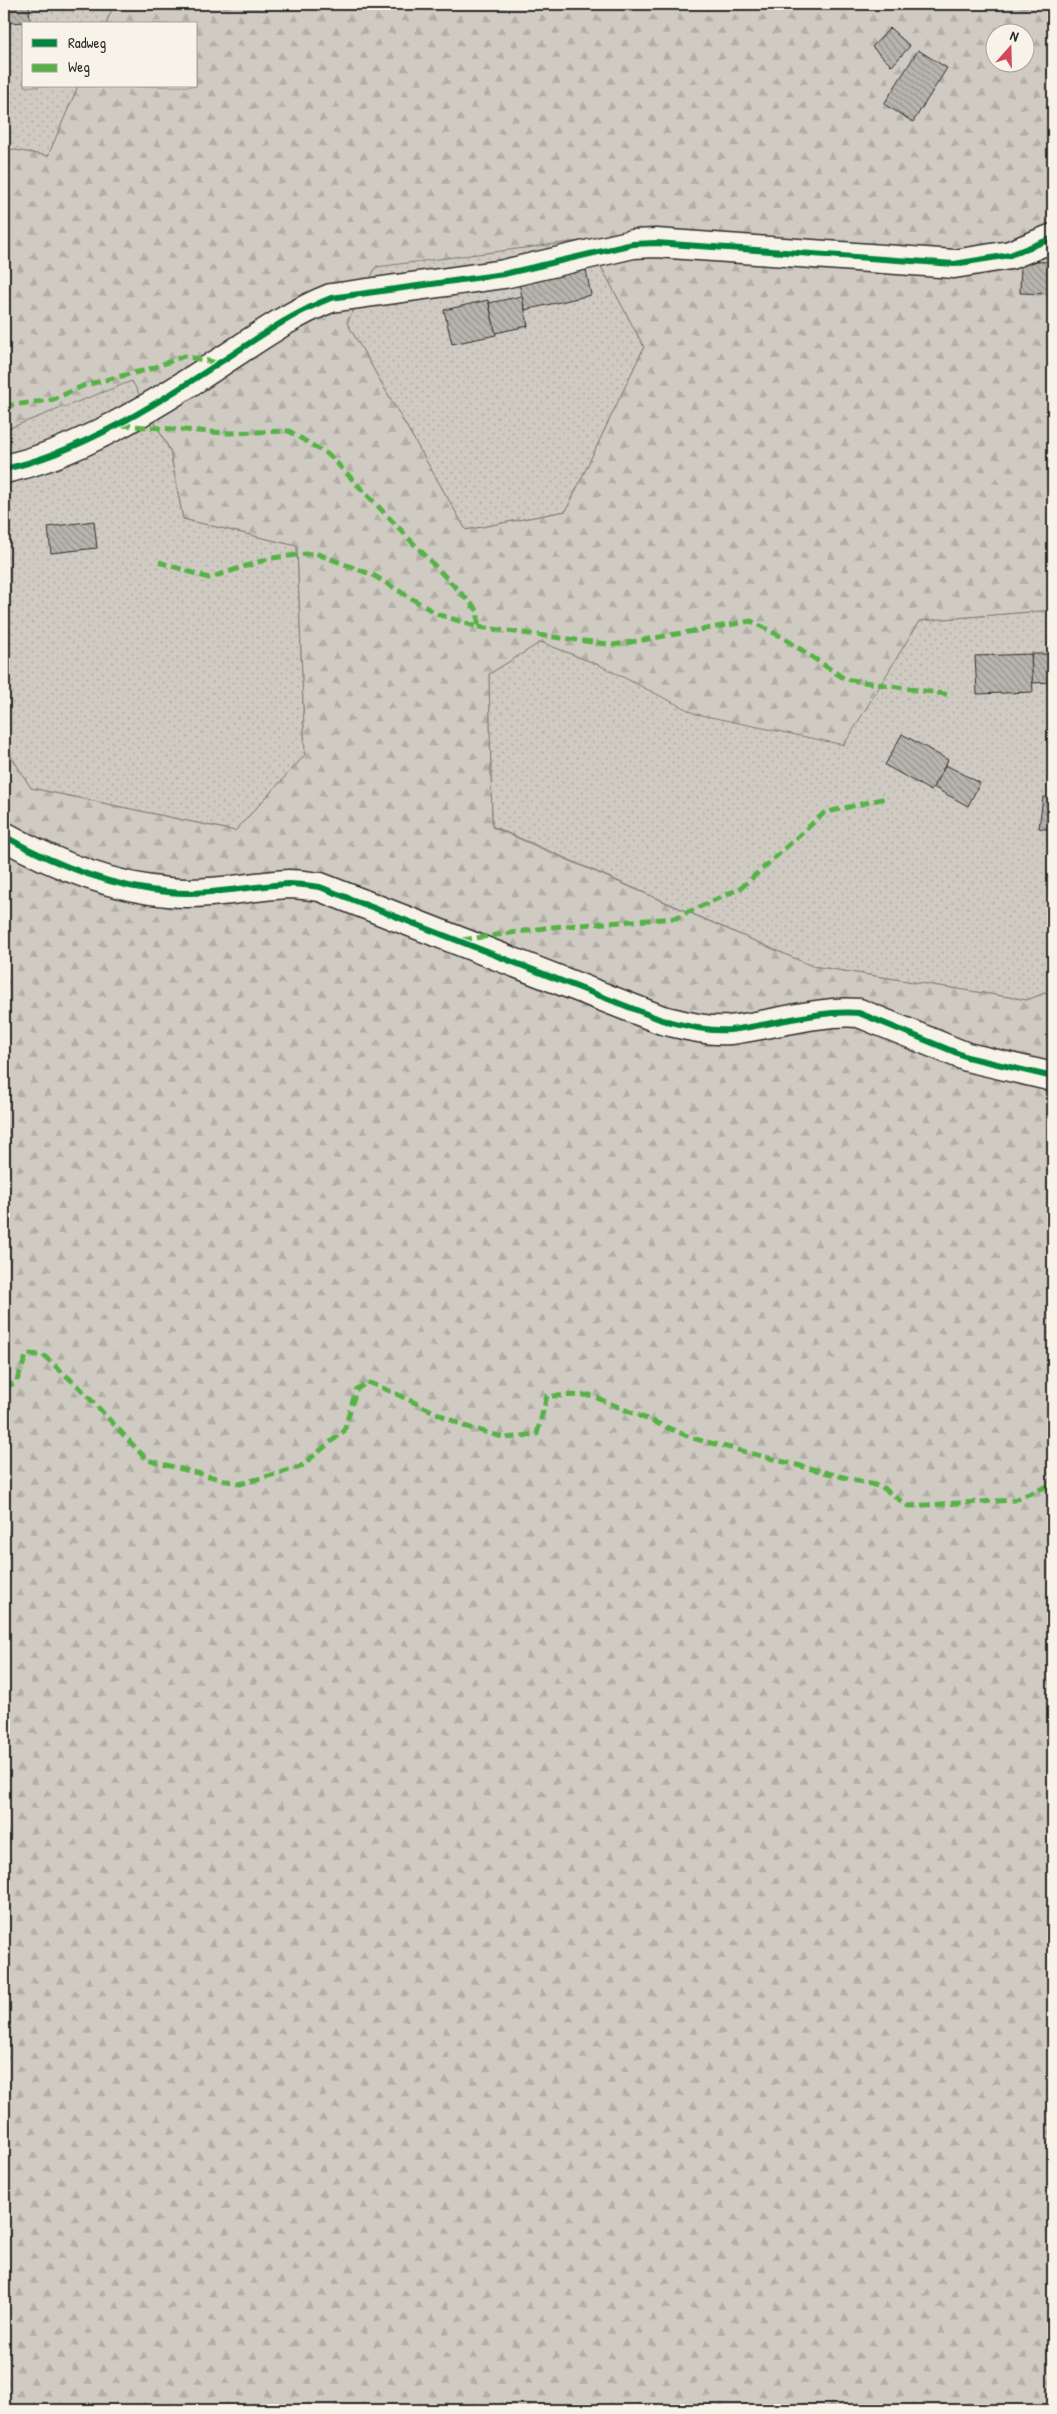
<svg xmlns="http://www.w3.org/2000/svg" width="1057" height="2414" font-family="'Patrick Hand',sans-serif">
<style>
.grass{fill:url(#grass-dots);stroke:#7d7b76}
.forest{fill:url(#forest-firs);stroke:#7d7b76;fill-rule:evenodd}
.building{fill:url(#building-back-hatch);stroke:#2b2b2b}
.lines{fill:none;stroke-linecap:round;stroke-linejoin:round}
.street-casing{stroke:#2b2b2b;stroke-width:31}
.street{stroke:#f7f3e8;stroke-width:28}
.quiet{stroke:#56b246;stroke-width:5;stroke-dasharray:10 5;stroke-linecap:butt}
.cycleway-casing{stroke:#f7f3e8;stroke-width:9}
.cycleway{stroke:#00873e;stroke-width:6}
</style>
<defs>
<pattern id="grass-dots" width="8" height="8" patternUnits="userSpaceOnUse" patternTransform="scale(1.25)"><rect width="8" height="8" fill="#cfcbc2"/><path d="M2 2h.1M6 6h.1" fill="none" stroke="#b2aea7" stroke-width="1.8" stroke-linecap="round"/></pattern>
<pattern id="forest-firs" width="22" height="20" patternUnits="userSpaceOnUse" patternTransform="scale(1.25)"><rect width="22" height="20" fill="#cfcbc2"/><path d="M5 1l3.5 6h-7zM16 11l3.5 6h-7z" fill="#b2aea7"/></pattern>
<pattern id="building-back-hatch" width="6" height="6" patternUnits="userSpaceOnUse" patternTransform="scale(1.25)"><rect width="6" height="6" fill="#b8b5ae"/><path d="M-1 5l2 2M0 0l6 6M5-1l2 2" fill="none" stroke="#96938e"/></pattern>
</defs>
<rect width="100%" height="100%" fill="#efebe0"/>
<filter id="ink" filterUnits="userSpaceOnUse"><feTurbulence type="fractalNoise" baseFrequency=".02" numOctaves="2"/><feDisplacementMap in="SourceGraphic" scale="10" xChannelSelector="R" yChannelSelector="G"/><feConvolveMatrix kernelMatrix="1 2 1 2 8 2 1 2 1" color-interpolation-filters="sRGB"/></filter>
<g filter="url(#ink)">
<g class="grass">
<polygon points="4,4 114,4 106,24 24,24 24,86 78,86 48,156 4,148"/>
<polygon points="587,240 644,347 566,511 466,530 347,323 376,266"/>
<polygon points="132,380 170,451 183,519 297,546 305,755 235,831 31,788 4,745 4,430"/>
<polygon points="1053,610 1053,990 1027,1000 812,966 492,826 489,674 541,642 599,665 844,744 919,621"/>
</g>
<path class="forest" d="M114,4H1053V610L919,621L844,745L696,714L599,665L541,642L489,674L492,827L812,966L1027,1000L1053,990V2410H4V745L31,788L235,831L305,755L297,546L183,519L170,450L132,381L4,430V148L48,156L78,86H196V24H106ZM994,32H1024V62H994ZM587,240L644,347L566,511L466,530L347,323L376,267Z"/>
<g class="building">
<polygon points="4,4 29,4 30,22 4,23"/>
<polygon points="890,28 910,46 892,66 872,47"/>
<polygon points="918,50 947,68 913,122 884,104"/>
<polygon points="1021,261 1053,262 1053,294 1020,293"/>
<polygon points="585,265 591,295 525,310 518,279"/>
<polygon points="522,296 528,326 495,333 489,303"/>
<polygon points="488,300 496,335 452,344 444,310"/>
<polygon points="94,521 97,548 51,553 48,527"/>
<polygon points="1031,654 1053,654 1053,682 1032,683"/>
<polygon points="1031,654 1033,692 977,694 975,656"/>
<polygon points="902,734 948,760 931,791 885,765"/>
<polygon points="946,765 980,783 968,806 933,787"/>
<polygon points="1043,797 1053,798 1053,830 1039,828"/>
</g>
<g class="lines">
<defs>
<g id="street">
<path d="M4,469C77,454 157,404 219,363C255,340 290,314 331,298L504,274L633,244L656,243L954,264L1010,255L1053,238"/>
<path d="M4,836C54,864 110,887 168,892C208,896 249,886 289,884C299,884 310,886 320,887L662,1020C684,1025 708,1032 730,1030C773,1025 815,1010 859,1013L967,1057L1053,1077"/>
</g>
</defs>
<use href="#street" class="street-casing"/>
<use href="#street" class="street"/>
<g class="quiet">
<polyline points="4,406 52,400 85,385 150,369 184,356 218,363"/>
<polyline points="121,425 224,433 289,431 330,456 478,611 478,627 437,614 373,575 315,553 271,558 209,578 159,562"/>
<polyline points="478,627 614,645 751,621 782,637 845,679 951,695"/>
<polyline points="462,940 552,927 675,918 741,888 824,813 886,798"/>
<polyline points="4,1387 16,1383 27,1354 43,1355 79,1387 147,1460 240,1484 300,1467 344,1431 356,1390 367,1382 390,1391 464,1426 506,1438 537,1434 547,1396 590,1395 692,1438 882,1487 908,1506 1014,1500 1053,1484"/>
</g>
<defs>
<g id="cycleway">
<path d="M4,469C77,454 157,404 219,363C255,340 290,314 331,298L504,274L633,244L656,243L954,264L1010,255L1053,238"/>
<path d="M4,836C54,864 110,887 168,892C208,896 249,886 289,884C299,884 310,886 320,887L662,1020C684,1025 708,1032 730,1030C773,1025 815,1010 859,1013L967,1057L1053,1077"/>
</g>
</defs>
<use href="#cycleway" class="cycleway-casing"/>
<use href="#cycleway" class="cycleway"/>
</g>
</g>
<rect width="1057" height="2414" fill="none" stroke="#f7f3e8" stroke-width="20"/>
<rect x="10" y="10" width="1037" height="2394" fill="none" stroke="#2b2b2b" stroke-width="2" filter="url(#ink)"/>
<rect x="22" y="22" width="175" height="65" fill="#f7f3e8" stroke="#a5a39c"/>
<rect x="32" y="39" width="25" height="8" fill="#00873e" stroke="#a5a39c"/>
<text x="68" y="48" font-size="15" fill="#2b2b2b">Radweg</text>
<rect x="32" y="64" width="25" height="8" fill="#56b246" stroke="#a5a39c"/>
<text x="68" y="72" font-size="15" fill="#2b2b2b">Weg</text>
<g transform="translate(1010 48) rotate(20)"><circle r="24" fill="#f7f3e8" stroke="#a5a39c"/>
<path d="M0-4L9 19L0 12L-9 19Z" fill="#d1495b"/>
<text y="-8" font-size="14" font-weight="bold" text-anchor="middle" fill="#2b2b2b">N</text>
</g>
</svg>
